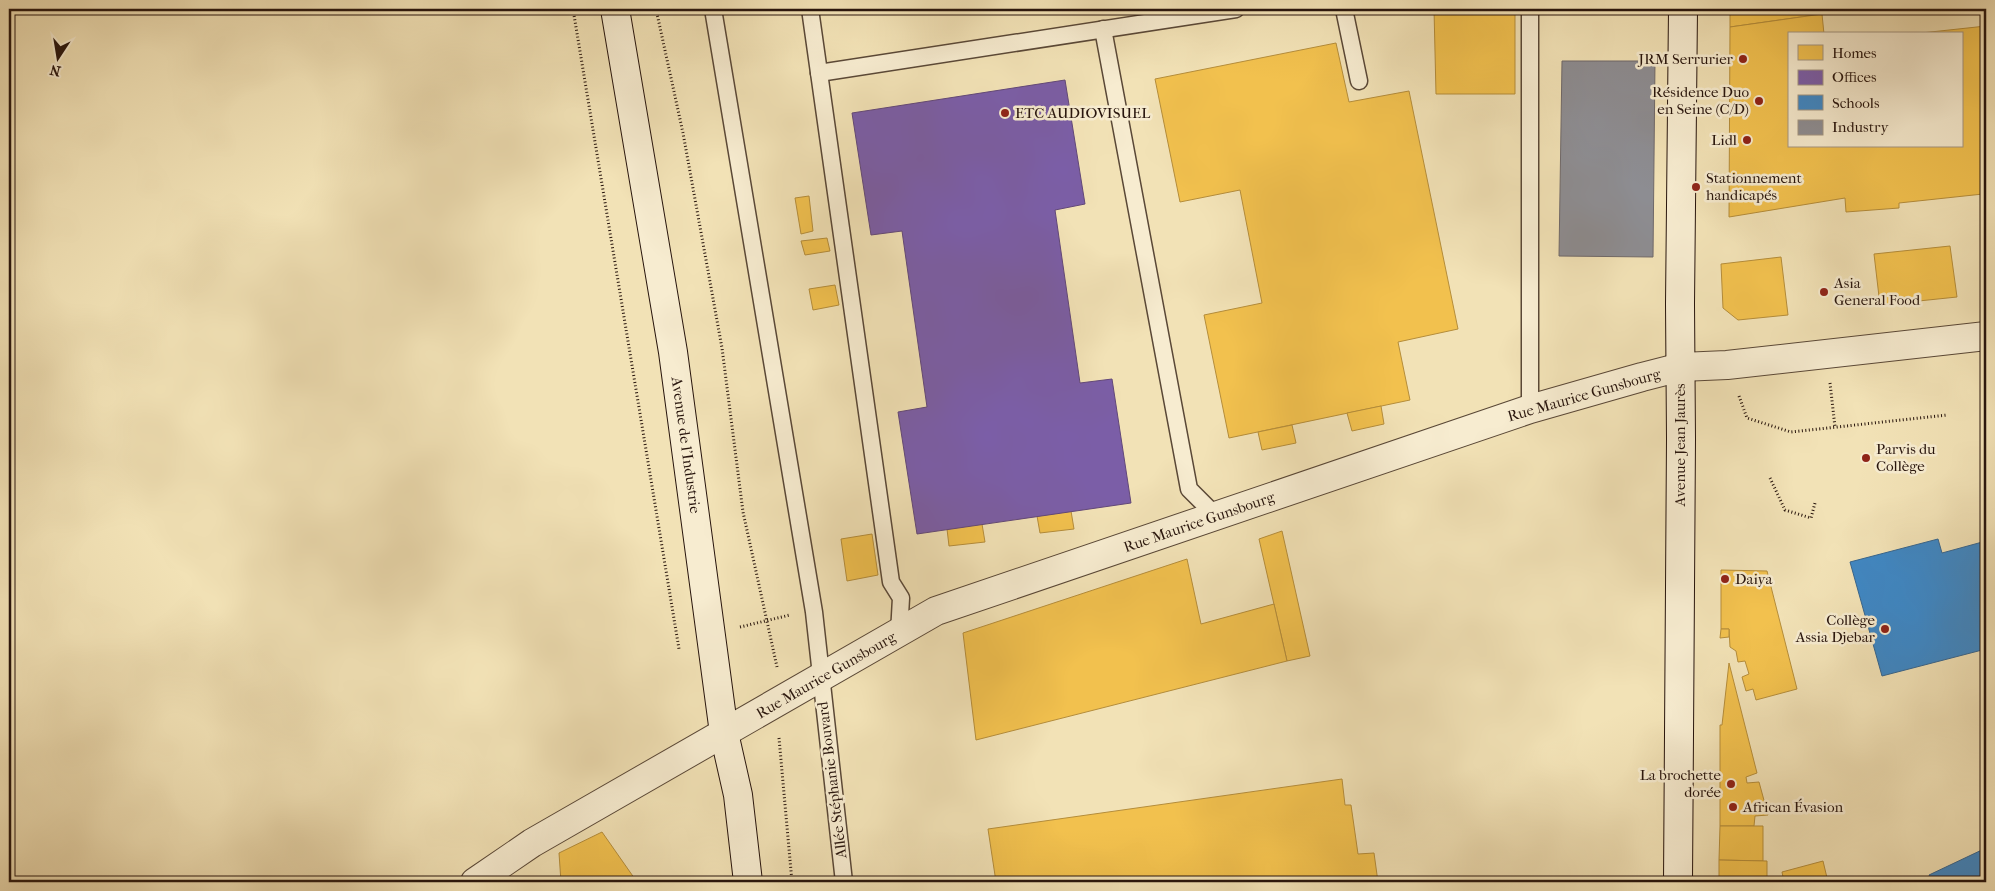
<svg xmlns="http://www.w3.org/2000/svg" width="1995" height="891" font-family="'IM FELL French Canon',serif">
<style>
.homes{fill:#f2c14e;stroke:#b58d3a}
.offices{fill:#7b5ea7;stroke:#624879}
.schools{fill:#3f88c5;stroke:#38668e}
.industry{fill:#8d8d92;stroke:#6f696a}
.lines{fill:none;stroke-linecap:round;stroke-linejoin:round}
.service-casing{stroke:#5a4837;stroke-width:19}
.minor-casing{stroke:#5a4837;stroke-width:30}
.secondary-casing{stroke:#28150d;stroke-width:30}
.path{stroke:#28150d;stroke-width:3;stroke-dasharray:1 2.5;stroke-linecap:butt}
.service{stroke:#f7ecd0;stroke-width:16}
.minor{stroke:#f7ecd0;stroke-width:28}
.secondary{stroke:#f7ecd0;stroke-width:28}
.poi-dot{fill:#8f2418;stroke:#f7ecd0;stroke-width:2}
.labels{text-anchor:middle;stroke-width:5;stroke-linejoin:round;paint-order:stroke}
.poi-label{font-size:15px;fill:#28150d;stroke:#f7ecd0;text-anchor:start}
.street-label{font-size:15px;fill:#28150d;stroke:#f7ecd0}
</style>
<rect width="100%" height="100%" fill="#f2e2b6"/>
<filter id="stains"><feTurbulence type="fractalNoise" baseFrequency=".004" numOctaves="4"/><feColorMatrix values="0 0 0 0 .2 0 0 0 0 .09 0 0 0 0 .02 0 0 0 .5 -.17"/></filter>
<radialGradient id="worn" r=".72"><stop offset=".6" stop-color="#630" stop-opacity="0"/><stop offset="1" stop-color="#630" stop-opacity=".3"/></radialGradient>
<g class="homes">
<polygon points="1434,9 1515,9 1515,94 1436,94"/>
<polygon points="1730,9 1822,9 1822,14 1730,27"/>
<polygon points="1822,14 1824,34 1789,34 1789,146 1961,146 1961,34 1912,34 1986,26 1986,189 1982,189 1983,194 1899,203 1899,208 1846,212 1845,198 1729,217 1730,27"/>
<polygon points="1336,43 1349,102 1409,91 1458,329 1398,342 1410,400 1229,438 1204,315 1262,303 1240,190 1180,202 1155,79"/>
<polygon points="809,196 813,231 801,234 795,198"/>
<polygon points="827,238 830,251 805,255 801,241"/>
<polygon points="1950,246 1957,297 1880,305 1874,254"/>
<polygon points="1781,257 1788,315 1738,320 1723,308 1721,264"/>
<polygon points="835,285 839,305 813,310 809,289"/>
<polygon points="1381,406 1384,424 1352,431 1347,413"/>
<polygon points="1292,425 1296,443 1262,450 1258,432"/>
<polygon points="1071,511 1074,529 1040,533 1037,516"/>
<polygon points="982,524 985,542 949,546 947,529"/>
<polygon points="1282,531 1310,656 1287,661 1259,539"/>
<polygon points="872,534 878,575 847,581 841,539"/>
<polygon points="1187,559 1201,624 1274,604 1287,661 976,740 963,633"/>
<polygon points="1721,570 1767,571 1797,689 1756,700 1753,689 1746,691 1742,677 1749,674 1745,661 1738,662 1736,651 1730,647 1729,629 1721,629"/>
<polygon points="1721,629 1729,629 1729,637 1720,638"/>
<polygon points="1729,663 1757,773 1746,777 1747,783 1759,782 1768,815 1755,816 1754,826 1720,826 1720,725 1722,725"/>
<polygon points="1342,779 1345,805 1351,805 1358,854 1374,853 1378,882 996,882 988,829"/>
<polygon points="1720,826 1763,826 1763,861 1719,860"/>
<polygon points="602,832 637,882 561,882 559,853"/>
<polygon points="1719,860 1767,861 1767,882 1719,882"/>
<polygon points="1823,861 1828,882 1784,882 1782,872"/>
</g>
<polygon class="offices" points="1065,80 1085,204 1055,210 1080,383 1112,379 1131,503 917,534 898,412 927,407 902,231 871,235 852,113"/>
<g class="schools">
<polygon points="1938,539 1942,553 1986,541 1986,649 1882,676 1850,562"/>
<polygon points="1986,848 1986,882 1932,882 1929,875"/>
</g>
<polygon class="industry" points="1562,61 1655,61 1653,257 1559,256"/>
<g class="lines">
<defs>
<g id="service">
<polyline points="713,9 814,612 844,882"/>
<polyline points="810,9 891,582 901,598 899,633"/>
<polyline points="1344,9 1359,81"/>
<polyline points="1530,9 1530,409"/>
<polyline points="1103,29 1189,489 1216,516"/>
<polyline points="819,73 1236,9"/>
</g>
<polyline id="minor" points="475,882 532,843 936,611 1530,409 1642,377 1681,367 1727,365 1986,336"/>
<g id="secondary">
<polyline points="615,9 673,352 724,733 738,795 748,882"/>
<polyline points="1678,882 1681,439 1680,304 1683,9"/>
</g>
</defs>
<use href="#service" class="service-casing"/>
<use href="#minor" class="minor-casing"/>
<use href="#secondary" class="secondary-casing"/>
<g class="path">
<polyline points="573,9 679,649"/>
<polyline points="656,9 683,133 722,348 743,512 777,667"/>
<polyline points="1830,383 1835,427"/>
<polyline points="1739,396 1747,418 1791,432 1947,415"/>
<polyline points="1770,478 1785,510 1811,518 1815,503"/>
<polyline points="740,627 790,615"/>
<polyline points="779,738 792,882"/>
</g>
<use href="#service" class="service"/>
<use href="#minor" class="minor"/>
<use href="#secondary" class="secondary"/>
</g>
<g class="poi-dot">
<circle cx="1743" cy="59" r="5"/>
<circle cx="1759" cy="101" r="5"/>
<circle cx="1005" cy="113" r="5"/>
<circle cx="1747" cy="140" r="5"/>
<circle cx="1696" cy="187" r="5"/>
<circle cx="1824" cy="292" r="5"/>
<circle cx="1866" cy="458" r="5"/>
<circle cx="1725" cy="579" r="5"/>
<circle cx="1885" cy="629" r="5"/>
<circle cx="1731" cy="784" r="5"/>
<circle cx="1733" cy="807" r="5"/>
</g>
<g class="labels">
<g class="poi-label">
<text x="1733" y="64" text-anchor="end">JRM Serrurier</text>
<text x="1749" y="97" text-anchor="end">Résidence Duo<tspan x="1749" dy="17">en Seine (C/D)</tspan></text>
<text x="1015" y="118">ETC AUDIOVISUEL</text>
<text x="1737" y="145" text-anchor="end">Lidl</text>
<text x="1706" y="183">Stationnement<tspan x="1706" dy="17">handicapés</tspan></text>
<text x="1834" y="288">Asia<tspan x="1834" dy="17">General Food</tspan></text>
<text x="1876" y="454">Parvis du<tspan x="1876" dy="17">Collège</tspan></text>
<text x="1735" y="584">Daiya</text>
<text x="1875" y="625" text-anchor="end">Collège<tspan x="1875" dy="17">Assia Djebar</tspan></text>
<text x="1721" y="780" text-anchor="end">La brochette<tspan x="1721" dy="17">dorée</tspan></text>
<text x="1743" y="812">African Évasion</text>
</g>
<g class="street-label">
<text transform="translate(1584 395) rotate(-16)" y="5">Rue Maurice Gunsbourg</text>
<text transform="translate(686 445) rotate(82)" y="5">Avenue de l'Industrie</text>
<text transform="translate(1680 445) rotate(-90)" y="5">Avenue Jean Jaurès</text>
<text transform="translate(1199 522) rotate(-19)" y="5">Rue Maurice Gunsbourg</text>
<text transform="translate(826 675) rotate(-30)" y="5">Rue Maurice Gunsbourg</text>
<text transform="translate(832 780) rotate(-97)" y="5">Allée Stéphanie Bouvard</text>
</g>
</g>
<rect width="1995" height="891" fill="none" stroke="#f2e2b6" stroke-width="30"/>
<rect x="10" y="10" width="1975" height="871" fill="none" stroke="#28150d" stroke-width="2.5"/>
<rect x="15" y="15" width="1965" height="861" fill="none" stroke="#28150d"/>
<rect x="1788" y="32" width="175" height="115" fill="#f7ecd0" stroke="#a49682"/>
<rect x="1798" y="45" width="25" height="15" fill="#f2c14e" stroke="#a49682"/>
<text x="1832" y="58" font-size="15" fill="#28150d">Homes</text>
<rect x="1798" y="70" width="25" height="15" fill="#7b5ea7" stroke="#a49682"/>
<text x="1832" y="82" font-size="15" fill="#28150d">Offices</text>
<rect x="1798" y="95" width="25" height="15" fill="#3f88c5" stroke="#a49682"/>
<text x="1832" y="108" font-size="15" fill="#28150d">Schools</text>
<rect x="1798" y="120" width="25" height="15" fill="#8d8d92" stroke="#a49682"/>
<text x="1832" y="132" font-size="15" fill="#28150d">Industry</text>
<g transform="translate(58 58) rotate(192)" stroke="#f7ecd0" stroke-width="4" paint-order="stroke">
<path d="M0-4L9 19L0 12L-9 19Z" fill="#28150d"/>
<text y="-8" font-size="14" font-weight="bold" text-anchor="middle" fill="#28150d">N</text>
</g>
<rect width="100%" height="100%" filter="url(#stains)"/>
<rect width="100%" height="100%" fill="url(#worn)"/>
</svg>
